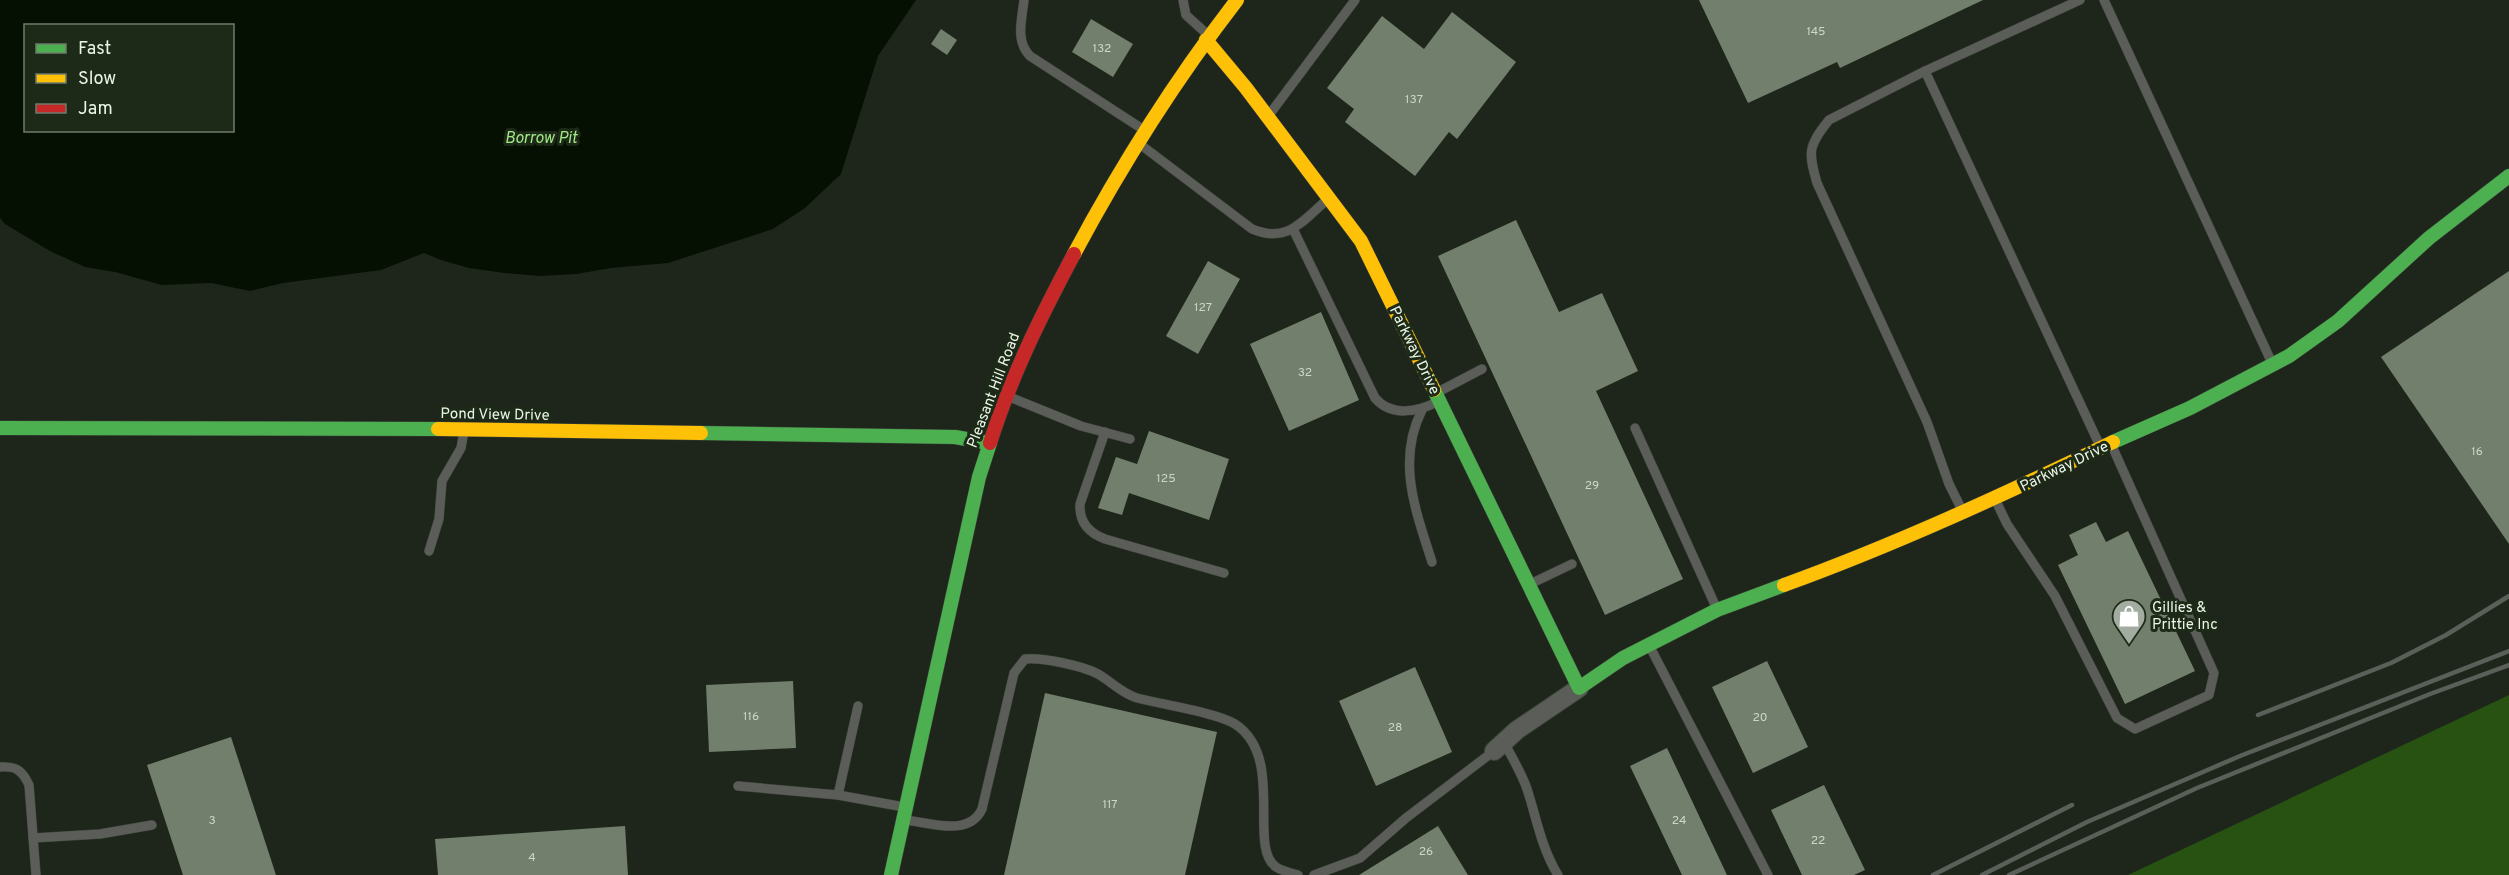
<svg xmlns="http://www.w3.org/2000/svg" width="2509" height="875" font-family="Overpass,sans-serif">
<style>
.forest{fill:#275211}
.water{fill:#051002;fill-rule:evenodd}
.building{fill:#717f6c}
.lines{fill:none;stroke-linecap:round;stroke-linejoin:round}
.lane-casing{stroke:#3c4239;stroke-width:10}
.street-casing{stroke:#3c4239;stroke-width:20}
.fast-casing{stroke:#3c4239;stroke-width:15}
.slow-casing{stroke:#3c4239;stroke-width:15}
.jam-casing{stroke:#3c4239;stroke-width:15}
.lane{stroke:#5a5d58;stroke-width:9}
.street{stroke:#5a5d58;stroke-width:18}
.fast{stroke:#4caf50;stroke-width:14}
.slow{stroke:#ffc107;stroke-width:14}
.jam{stroke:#c62828;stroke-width:14}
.rail{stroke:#5a6059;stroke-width:4.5}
.labels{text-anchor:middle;stroke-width:6;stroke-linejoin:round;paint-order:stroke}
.number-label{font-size:12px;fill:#ccd7c9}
.street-label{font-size:15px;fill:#ebf4e8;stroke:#1c2a17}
.poi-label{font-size:15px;fill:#ebf4e8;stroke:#1c2a17;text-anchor:start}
.water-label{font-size:16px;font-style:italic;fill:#a2e888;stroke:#1c2a17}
</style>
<rect width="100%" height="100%" fill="#1e261b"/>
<polygon class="forest" points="2509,695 2509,875 2128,875"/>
<path class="water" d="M0,0H916L878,56L841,174L805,208L773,229L668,263L611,268L576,274L539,276L504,273L469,268L441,260L424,253L381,270L283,283L250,291L211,283L162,285L115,272L85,267L50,251L5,224L0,218ZM26,26H232V130H26Z"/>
<g class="building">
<polygon points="1699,0 1983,0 1840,68 1837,62 1748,103"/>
<polygon points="1452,12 1516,62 1457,139 1449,132 1415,176 1345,122 1354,109 1327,88 1382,16 1424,49"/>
<polygon points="1091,19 1133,44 1113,77 1072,52"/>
<polygon points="941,29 957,40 947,55 931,44"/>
<polygon points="1516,220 1559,312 1602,293 1638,371 1596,391 1683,579 1605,615 1438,256"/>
<polygon points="1208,261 1240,279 1198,354 1166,336"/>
<polygon points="2509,271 2509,544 2381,357"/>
<polygon points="1321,312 1359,400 1289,431 1250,344"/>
<polygon points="1149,431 1229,459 1209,520 1129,493 1122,515 1098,508 1116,457 1137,464"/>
<polygon points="2096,522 2106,542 2128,531 2195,671 2125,704 2058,565 2078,555 2069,535"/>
<polygon points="1767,661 1808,747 1753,773 1712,687"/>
<polygon points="1415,667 1452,752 1376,786 1339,701"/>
<polygon points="793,681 796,748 709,752 706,685"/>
<polygon points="1045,693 1217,732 1185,875 1004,875"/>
<polygon points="231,737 276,875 183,875 147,765"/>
<polygon points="1667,748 1727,875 1682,875 1630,766"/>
<polygon points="1824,785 1865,870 1854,875 1802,875 1771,810"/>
<polygon points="625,826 628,875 438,875 435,839"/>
<polygon points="1438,826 1468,875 1359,875"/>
</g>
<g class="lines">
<defs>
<g id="lane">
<path d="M1024,0C1022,19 1015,41 1030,56L1144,130"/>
<polyline points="1183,0 1186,15 1208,35"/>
<polyline points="2104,0 2272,363"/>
<polyline points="1925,71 2100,446"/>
<polyline points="1269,115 1355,0"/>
<path d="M1141,145L1252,229C1288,244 1302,221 1328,199"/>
<path d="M1293,229L1375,398C1391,417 1417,412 1437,402"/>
<polyline points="1438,392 1482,369"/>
<polyline points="1007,396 1081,426 1130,439"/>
<path d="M1422,410C1396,461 1416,512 1432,562"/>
<polyline points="1635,428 1716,607"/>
<path d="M1105,432L1080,504C1079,522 1089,533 1105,539L1224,573"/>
<polyline points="1995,499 2007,524 2055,596 2117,718 2135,729 2209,695 2214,673 2112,446"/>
<path d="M1962,510L1949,484L1927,422L1817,183C1808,152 1808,146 1829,120L1925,71L2080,0"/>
<polyline points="429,551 439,519 442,481 461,448 464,431"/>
<polyline points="1530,584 1572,564"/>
<polyline points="1649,645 1768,875"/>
<path d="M1504,742C1512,758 1523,775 1528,792C1537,821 1542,849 1558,875"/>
<path d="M0,767C16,766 22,770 29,785L36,875"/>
<polyline points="738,786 838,795 904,807"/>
<polyline points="838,795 858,706"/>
<path d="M906,820C931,823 969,837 982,809L1014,673L1025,659C1042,657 1083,666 1098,674C1112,682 1121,693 1137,698C1160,704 1218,713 1235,724C1286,757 1247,847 1276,867C1282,871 1291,873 1298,875"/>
<polyline points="33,838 100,834 152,825"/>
<polyline points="1314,875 1360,858 1406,818 1494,751"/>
</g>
<polyline id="street" points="1494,751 1517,730 1579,688"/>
<g id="fast">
<polyline points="1434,390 1579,688 1623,658 1717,610 1784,585"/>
<polyline points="0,428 438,429"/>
<polyline points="701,433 955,437 989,443"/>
<polyline points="2113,442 2190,408 2289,356 2338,321 2429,238 2509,176"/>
<polyline points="891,875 979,477 990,443"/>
</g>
<g id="slow">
<polyline points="1206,40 1246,88 1361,241 1434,390"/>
<path d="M1074,254C1121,166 1176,79 1237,0"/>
<polyline points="438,429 701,433"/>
<path d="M1784,585C1897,544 2005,494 2113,442"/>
</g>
<path id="jam" d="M990,443C1011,376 1041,316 1074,254"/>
</defs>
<use href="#lane" class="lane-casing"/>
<use href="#street" class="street-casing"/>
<use href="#fast" class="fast-casing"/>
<use href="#slow" class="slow-casing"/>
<use href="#jam" class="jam-casing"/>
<use href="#lane" class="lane"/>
<use href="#street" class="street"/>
<use href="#fast" class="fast"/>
<use href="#slow" class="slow"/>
<use href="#jam" class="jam"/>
<g class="rail">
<polyline points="2258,715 2391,663 2446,635 2509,596"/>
<polyline points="1933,875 2072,805"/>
<polyline points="1982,875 2087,822 2240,756 2509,651"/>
<polyline points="2009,875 2197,788 2430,694 2509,665"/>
</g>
</g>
<defs>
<symbol id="shop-pin" viewBox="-11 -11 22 30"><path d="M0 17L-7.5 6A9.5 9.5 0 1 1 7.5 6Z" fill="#a3aca0" stroke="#1c2a17"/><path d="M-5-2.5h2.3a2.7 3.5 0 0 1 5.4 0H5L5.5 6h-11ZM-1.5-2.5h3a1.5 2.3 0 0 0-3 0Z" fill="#fff"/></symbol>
</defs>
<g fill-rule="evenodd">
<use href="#shop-pin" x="2110" y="597" width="38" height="52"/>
</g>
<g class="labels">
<g class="number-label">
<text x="1816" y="35">145</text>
<text x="1102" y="52">132</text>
<text x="1414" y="103">137</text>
<text x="1203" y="311">127</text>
<text x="1305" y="376">32</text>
<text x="2477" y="455">16</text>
<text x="1166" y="482">125</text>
<text x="1592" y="489">29</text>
<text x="751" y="720">116</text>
<text x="1760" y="721">20</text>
<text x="1395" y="731">28</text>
<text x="1110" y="808">117</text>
<text x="212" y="824">3</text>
<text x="1679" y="824">24</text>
<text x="1818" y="844">22</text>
<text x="1426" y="855">26</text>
<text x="532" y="861">4</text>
</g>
<g class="street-label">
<text transform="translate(1415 350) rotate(64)" y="5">Parkway Drive</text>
<text transform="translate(993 390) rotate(-69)" y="5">Pleasant Hill Road</text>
<text transform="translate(495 414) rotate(1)" y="5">Pond View Drive</text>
<text transform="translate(2064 466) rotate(-26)" y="5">Parkway Drive</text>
</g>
<g class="poi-label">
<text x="2152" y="612">Gillies &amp;<tspan x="2152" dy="17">Prittie Inc</tspan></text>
</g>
<g class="water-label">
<text x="541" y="143">Borrow Pit</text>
</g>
</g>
<rect x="24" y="24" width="210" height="108" fill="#1c2a17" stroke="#6f7b6b" stroke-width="1.5"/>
<rect x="36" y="44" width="30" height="9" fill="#4caf50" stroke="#6f7b6b" stroke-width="1.5"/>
<text x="78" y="54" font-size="18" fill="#ebf4e8">Fast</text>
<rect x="36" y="74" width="30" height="9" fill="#ffc107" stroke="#6f7b6b" stroke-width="1.5"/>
<text x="78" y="84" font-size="18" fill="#ebf4e8">Slow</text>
<rect x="36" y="104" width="30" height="9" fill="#c62828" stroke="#6f7b6b" stroke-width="1.5"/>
<text x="78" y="114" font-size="18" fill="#ebf4e8">Jam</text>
</svg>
